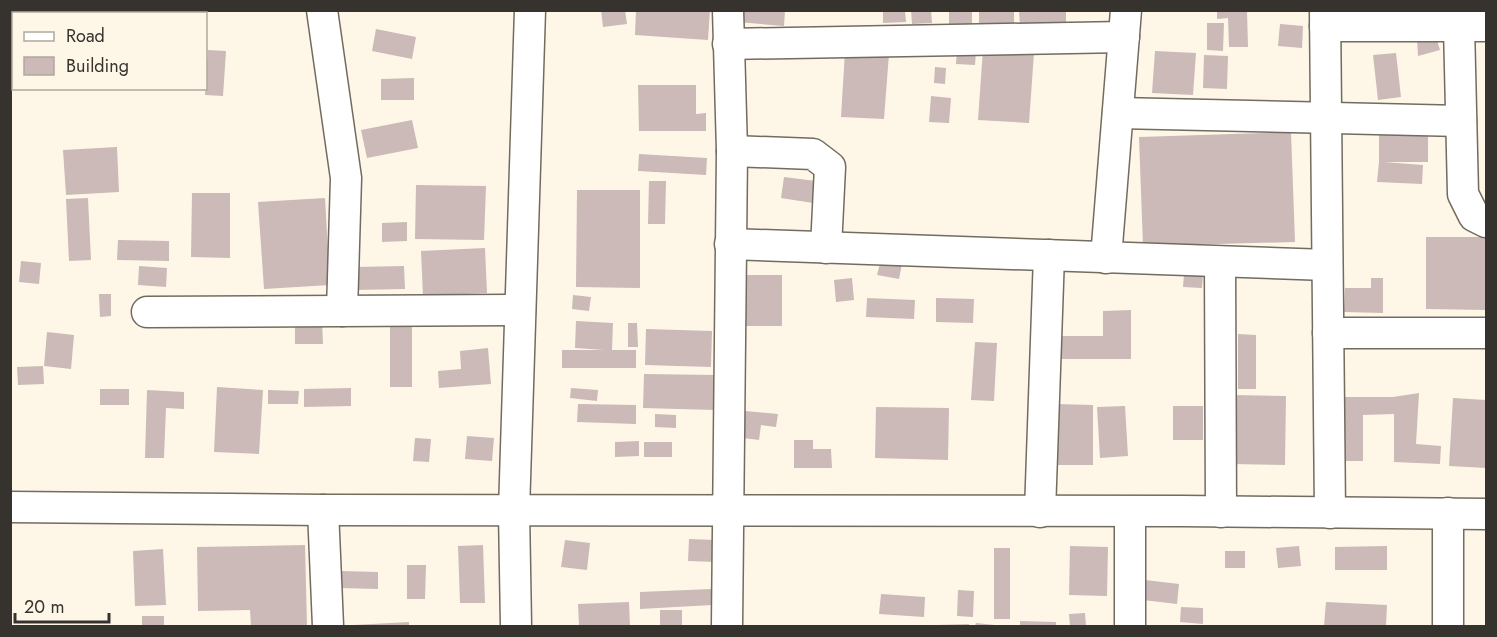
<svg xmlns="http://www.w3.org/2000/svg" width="1497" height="637" font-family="Jost,sans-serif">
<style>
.building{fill:#cbbab7}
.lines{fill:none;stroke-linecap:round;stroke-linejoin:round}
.street-casing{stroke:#726b5f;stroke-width:33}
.street{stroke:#fff;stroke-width:30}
</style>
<rect width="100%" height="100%" fill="#fef7e8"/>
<g class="building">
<polygon points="601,10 625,10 627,24 603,27"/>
<polygon points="636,10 710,10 708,40 635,35"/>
<polygon points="737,10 785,10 784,26 737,22"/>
<polygon points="883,10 905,10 906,22 883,23"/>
<polygon points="911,10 931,10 932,23 912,24"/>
<rect x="949" y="10" width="23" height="16"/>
<rect x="979" y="10" width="35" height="15"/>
<polygon points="1019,10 1066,10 1066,27 1020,27"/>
<polygon points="1217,10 1247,10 1248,47 1229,47 1228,18 1217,19"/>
<polygon points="1207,23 1224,23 1223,51 1207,50"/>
<polygon points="1280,24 1303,26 1302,48 1278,46"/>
<polygon points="376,29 416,37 412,59 372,51"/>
<polygon points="1436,37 1440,50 1418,56 1417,38"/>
<polygon points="983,49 1034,53 1029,123 978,120"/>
<polygon points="208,50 226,51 223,96 205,95"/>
<polygon points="957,50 976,51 975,65 956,64"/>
<polygon points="845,51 889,54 884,119 841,117"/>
<polygon points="1155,51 1196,53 1193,95 1152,93"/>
<polygon points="1396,53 1401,97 1378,100 1373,55"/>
<polygon points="1204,55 1228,56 1227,89 1203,88"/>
<polygon points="935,67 946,68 945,84 934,83"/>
<polygon points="414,78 414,100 381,100 381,79"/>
<polygon points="638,85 696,85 696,114 706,113 706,131 639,131"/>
<polygon points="931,96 951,98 949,123 929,122"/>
<polygon points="412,120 418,148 367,158 361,130"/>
<polygon points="1379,123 1428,123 1428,162 1384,162 1423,165 1422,184 1377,182 1379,162"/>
<polygon points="1291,132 1295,242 1143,246 1139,137"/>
<polygon points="117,147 119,192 66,195 63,150"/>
<polygon points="639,154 707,158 706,175 638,171"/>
<polygon points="784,177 816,181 813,203 781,198"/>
<polygon points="649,181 666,181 665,224 648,224"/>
<polygon points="416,185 486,186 484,240 415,239"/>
<polygon points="577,190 640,190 640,288 576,287"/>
<polygon points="192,193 230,193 230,258 191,257"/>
<polygon points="88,198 91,260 69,261 66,199"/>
<polygon points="325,198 330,285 264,289 258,202"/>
<polygon points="407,222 407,241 382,242 382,223"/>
<polygon points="1426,237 1486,237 1486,310 1426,309"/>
<polygon points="118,240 169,241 169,261 117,260"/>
<polygon points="485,248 487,293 423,296 421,251"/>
<polygon points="881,260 902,264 899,279 877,275"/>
<polygon points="21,261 41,263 39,284 19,282"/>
<polygon points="139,266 167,268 166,287 138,285"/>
<polygon points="404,266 405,289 354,290 354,267"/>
<polygon points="1184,274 1203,275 1202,288 1183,287"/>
<polygon points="740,275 782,275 782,326 739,326"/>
<polygon points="852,278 854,300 836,302 834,280"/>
<polygon points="1371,278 1383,278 1383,313 1344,312 1345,288 1371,288"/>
<polygon points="99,294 111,294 111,316 100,317"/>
<polygon points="573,295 591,297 589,311 572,309"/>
<polygon points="867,298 915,300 914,319 866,317"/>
<polygon points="936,298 974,299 973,323 936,322"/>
<polygon points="1131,310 1131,359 1056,359 1056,336 1103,336 1103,311"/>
<polygon points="322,320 323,344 295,344 295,322"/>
<polygon points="576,321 613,323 612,350 636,350 636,368 562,368 562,350 604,350 575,348"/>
<rect x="390" y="323" width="22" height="64"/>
<polygon points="628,323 637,323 638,347 628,347"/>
<polygon points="646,329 712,331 711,367 645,365"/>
<polygon points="47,332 74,335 71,369 44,366"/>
<polygon points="1238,334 1256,335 1256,389 1238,389"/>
<polygon points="975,342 997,343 994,401 971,400"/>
<polygon points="488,348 491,384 439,388 438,371 461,369 460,351"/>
<polygon points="43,366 44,384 18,385 17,367"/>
<polygon points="644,374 716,375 715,410 643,408"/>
<polygon points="217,387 263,390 259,454 214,452"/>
<polygon points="351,388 351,406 304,407 304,389"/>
<polygon points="571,388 598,390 597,401 570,398"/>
<rect x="100" y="389" width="29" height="16"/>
<polygon points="147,390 184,392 184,409 166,408 164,458 145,458"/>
<polygon points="268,390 299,391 298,404 268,404"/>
<polygon points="1419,393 1416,444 1441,446 1440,464 1394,462 1394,414 1363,415 1363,461 1337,461 1336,397 1393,397"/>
<polygon points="1233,395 1286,396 1285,465 1232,464"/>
<polygon points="1453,398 1486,400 1486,468 1449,466"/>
<polygon points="578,404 636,405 636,424 577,422"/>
<polygon points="1056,404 1093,405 1093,465 1055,465"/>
<polygon points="1125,406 1128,456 1100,458 1097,407"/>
<rect x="1173" y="406" width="30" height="34"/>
<polygon points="876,407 949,408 948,460 875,458"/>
<polygon points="745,411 778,414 776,427 761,425 759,440 743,438"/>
<polygon points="655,414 676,415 676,428 655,427"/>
<polygon points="467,436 494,438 492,461 465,459"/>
<polygon points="415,438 431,439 429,462 413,461"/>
<polygon points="794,440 813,440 813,449 831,449 832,468 794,468"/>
<polygon points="639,441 639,456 615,457 615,442"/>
<rect x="644" y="442" width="28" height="15"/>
<polygon points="689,539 715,540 715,562 688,561"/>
<polygon points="565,540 590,543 587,570 561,567"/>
<polygon points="305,545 307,626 251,626 250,610 198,611 197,547"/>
<polygon points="483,545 485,603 460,603 458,546"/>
<polygon points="1070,546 1108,547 1107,596 1069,595"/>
<polygon points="1299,546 1301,566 1278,568 1276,548"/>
<polygon points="1387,546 1387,570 1335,570 1335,547"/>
<rect x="994" y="548" width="16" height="71"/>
<polygon points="163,549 166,605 135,606 133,551"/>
<rect x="1225" y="551" width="20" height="17"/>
<polygon points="407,565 426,565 425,599 407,599"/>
<polygon points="340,571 378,572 378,589 339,588"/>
<polygon points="1145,580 1179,584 1177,604 1143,600"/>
<polygon points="711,589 712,605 640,609 640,592"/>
<polygon points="958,590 974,591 973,617 957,616"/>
<polygon points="881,594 925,597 924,617 879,614"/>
<polygon points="629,602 630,626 579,626 578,604"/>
<polygon points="1326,602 1387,605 1386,626 1324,626"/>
<polygon points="1181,607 1203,608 1203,624 1180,622"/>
<rect x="660" y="610" width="22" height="16"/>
<polygon points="1085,613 1086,626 1070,626 1069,614"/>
<rect x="142" y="616" width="22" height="10"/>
<polygon points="1020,621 1056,622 1056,626 1020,626"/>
<polygon points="409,622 409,626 353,626 353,625"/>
<polygon points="976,623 995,625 995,626 975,626"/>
<polygon points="969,624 969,626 934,626 934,625"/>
</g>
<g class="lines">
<defs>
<g id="street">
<polyline points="322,10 346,178 342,311"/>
<polyline points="1325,10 1330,513"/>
<polyline points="1325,26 1486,26"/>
<polyline points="1459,26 1463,194 1474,216 1486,222"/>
<polyline points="728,44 1124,37"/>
<polyline points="1118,113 1461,121"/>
<polyline points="732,151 813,154 830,167 826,248"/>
<polyline points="730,244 1327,265"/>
<polyline points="1106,258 1126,10"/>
<polyline points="1220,262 1221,512"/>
<polyline points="147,312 520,310"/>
<polyline points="1328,333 1486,333"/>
<polyline points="10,507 323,510 1183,511 1486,514"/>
<polyline points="323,510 328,626"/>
<polyline points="1040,512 1049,255"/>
<polyline points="1448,513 1448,626"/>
<polyline points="516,626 514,511 530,10"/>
<polyline points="727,626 732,151 728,10"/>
<polyline points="1130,626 1130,512"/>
</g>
</defs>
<use href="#street" class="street-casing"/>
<use href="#street" class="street"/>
</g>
<rect width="1497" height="637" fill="none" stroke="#36332e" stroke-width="24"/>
<rect x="12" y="12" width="195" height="78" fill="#fef7e8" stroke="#aea99e" stroke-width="1.5"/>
<rect x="24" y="32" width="30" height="9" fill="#ffffff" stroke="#aea99e" stroke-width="1.5"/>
<text x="66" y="42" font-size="18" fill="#36332e">Road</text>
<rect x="24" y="57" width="30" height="18" fill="#cbbab7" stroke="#aea99e" stroke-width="1.5"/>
<text x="66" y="72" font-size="18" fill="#36332e">Building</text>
<path d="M15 613v9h94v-9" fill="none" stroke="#36332e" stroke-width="3"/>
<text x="24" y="613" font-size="18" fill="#36332e" stroke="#fef7e8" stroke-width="4.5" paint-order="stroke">20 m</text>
</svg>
